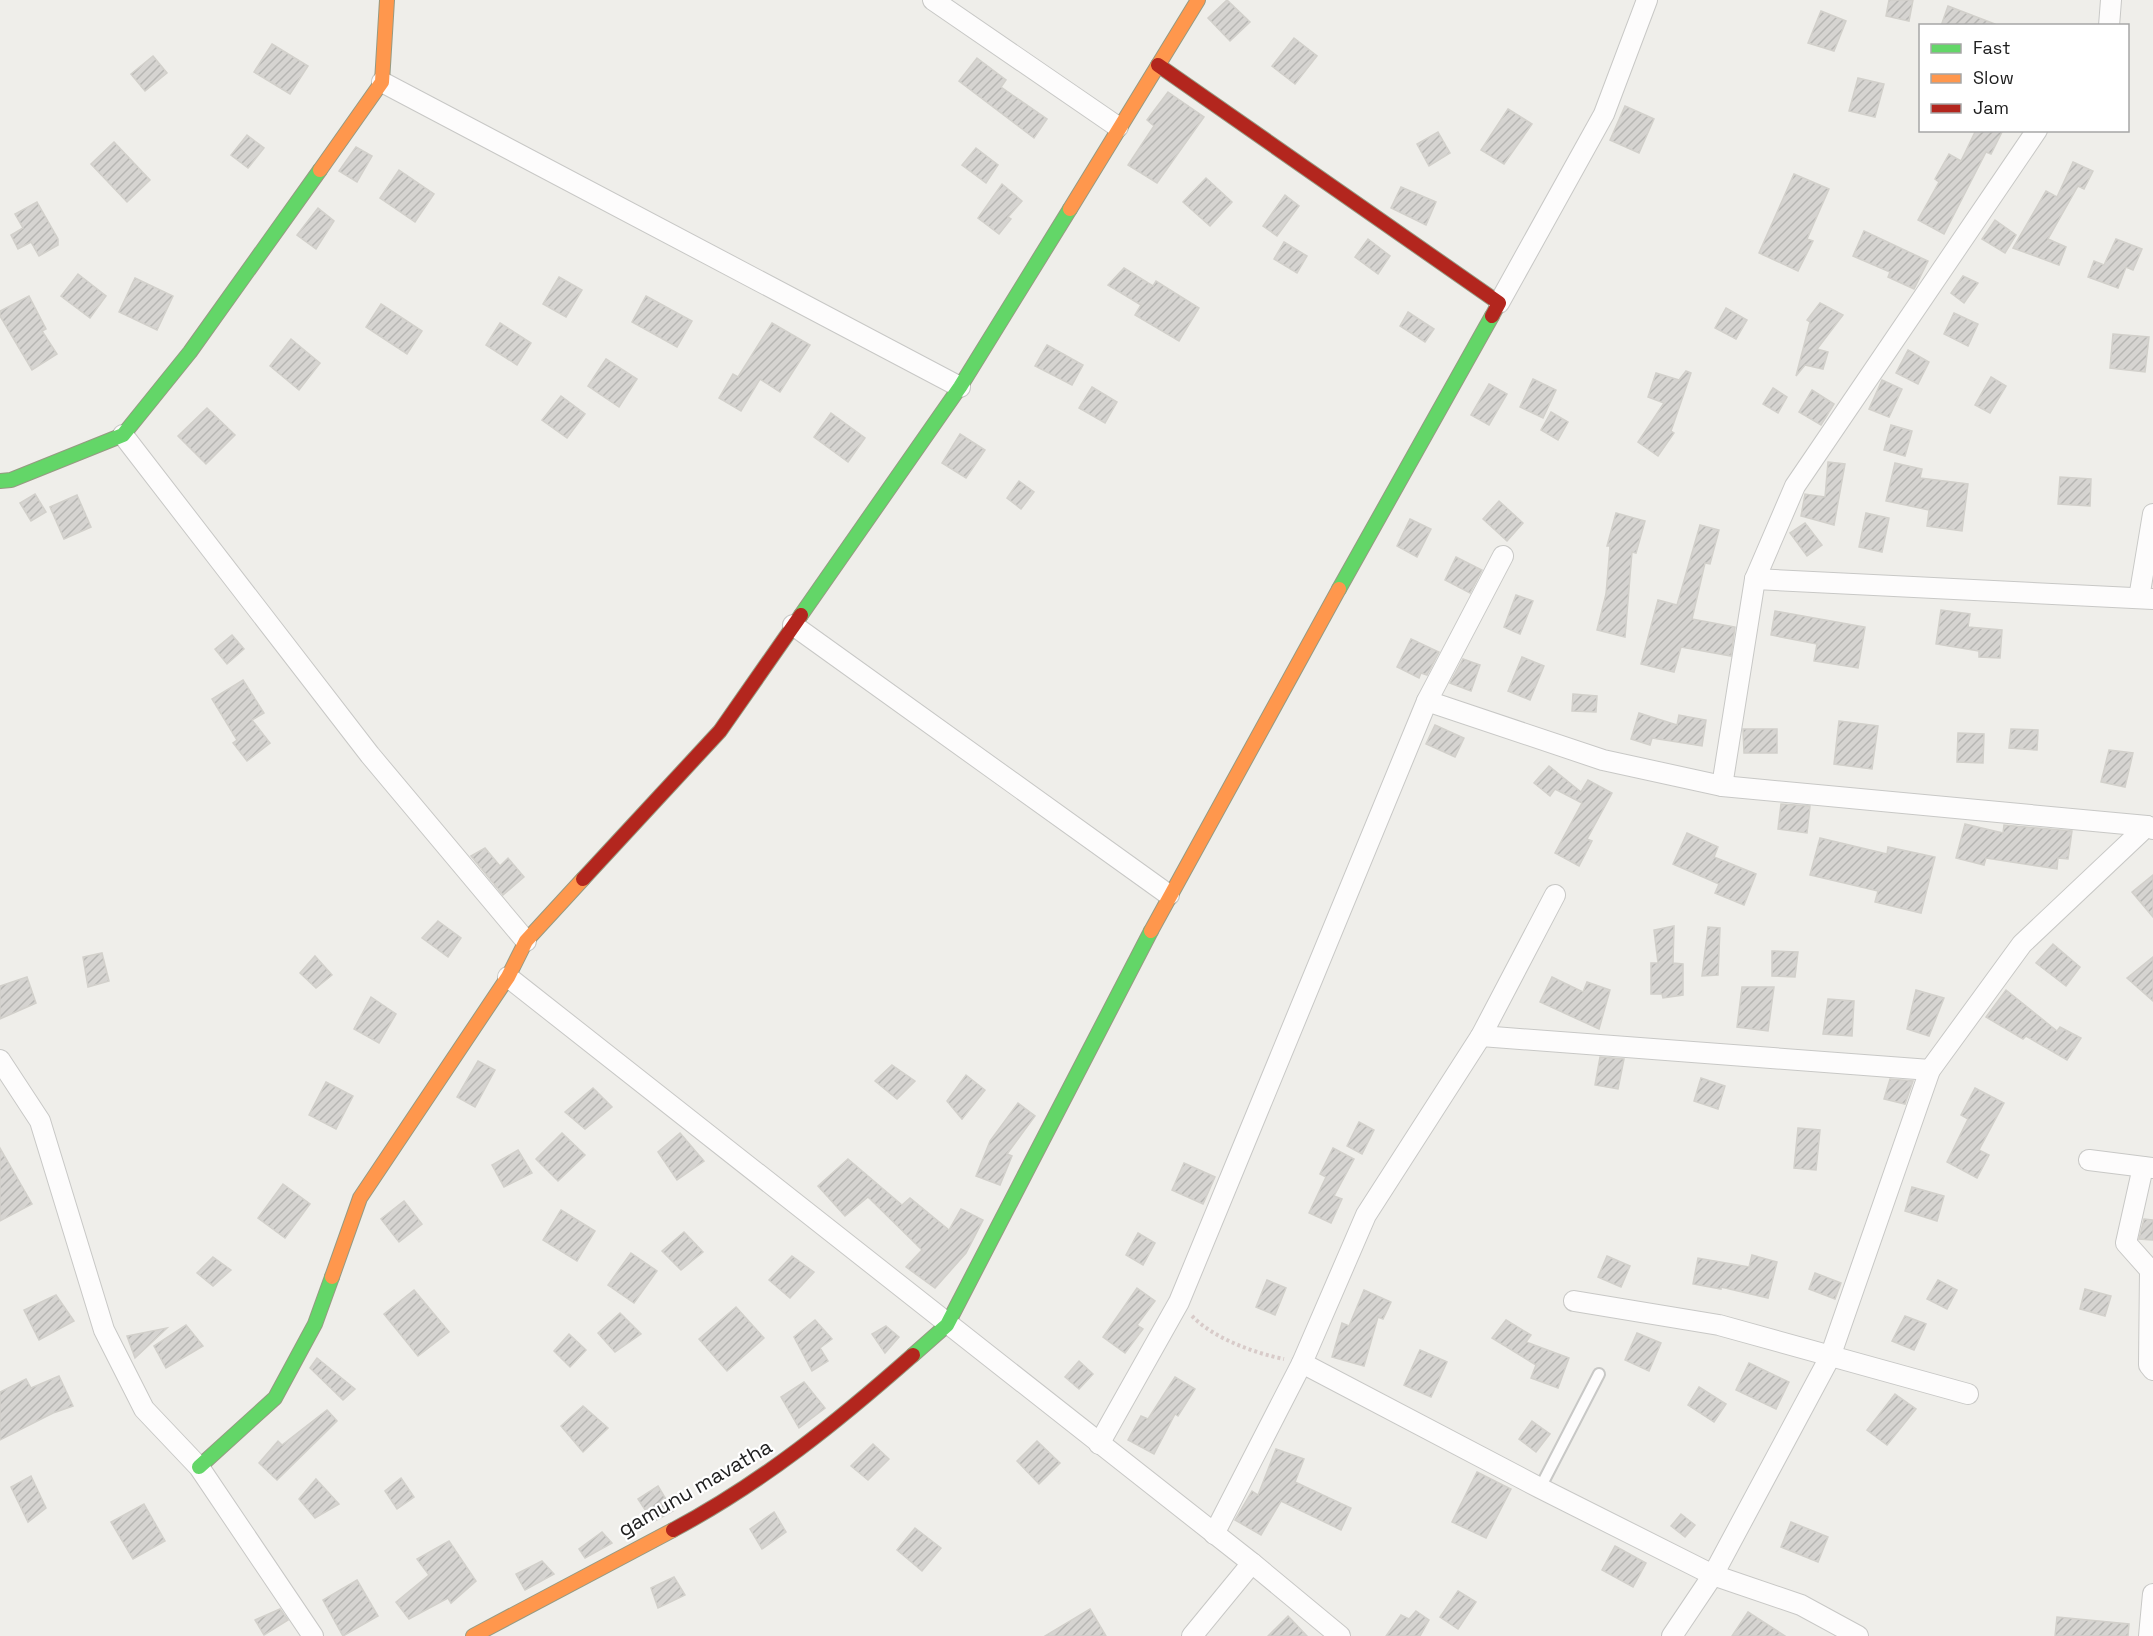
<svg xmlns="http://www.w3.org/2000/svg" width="2153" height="1636" font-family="'Space Grotesk',sans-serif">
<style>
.building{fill:url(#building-hatch);stroke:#d2d0cb;stroke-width:1.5}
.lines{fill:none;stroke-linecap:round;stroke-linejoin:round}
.lane-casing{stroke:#c8c8c6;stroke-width:14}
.street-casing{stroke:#c8c8c6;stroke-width:22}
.fast-casing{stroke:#969a82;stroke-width:16}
.slow-casing{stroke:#969a82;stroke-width:16}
.jam-casing{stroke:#969a82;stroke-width:16}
.path{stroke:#d8cbc9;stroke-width:4;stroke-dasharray:3 3;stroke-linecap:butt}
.lane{stroke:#fdfcfc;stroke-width:10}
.street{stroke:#fdfcfc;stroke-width:20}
.fast{stroke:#63d668;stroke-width:14}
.slow{stroke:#ff974d;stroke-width:14}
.jam{stroke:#b3261e;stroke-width:14}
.labels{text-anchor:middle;stroke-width:4.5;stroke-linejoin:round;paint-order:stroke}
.street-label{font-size:21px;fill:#212121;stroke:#fff}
</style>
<defs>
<pattern id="building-hatch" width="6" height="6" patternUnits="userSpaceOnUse" patternTransform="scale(1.5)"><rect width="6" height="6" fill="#d6d4d1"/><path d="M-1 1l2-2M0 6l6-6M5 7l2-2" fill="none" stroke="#b7b6b3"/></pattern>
</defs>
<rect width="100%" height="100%" fill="#efeeea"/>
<g class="building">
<polygon points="1227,0 1250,22 1230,41 1208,18"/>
<polygon points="1889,0 1913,0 1909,21 1886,16"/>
<polygon points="1948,6 1995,24 1995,26 1941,26"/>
<polygon points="1821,11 1846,21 1834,51 1808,43"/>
<polygon points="1294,38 1317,56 1295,84 1272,66"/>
<polygon points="272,44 308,66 290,94 254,72"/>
<polygon points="153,56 167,73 145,91 131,74"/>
<polygon points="977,58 1006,80 1001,87 1047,119 1034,138 959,81"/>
<polygon points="1858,78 1884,84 1875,117 1849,111"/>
<polygon points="1168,92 1204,117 1157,183 1128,165 1154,126 1147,120"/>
<polygon points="1625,106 1654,119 1639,153 1610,140"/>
<polygon points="1508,109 1532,124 1504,164 1481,150"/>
<polygon points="1976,130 2003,130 1991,154 1986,152 1944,234 1918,220 1939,182 1935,179 1949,154 1961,161"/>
<polygon points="1438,132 1450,153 1429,166 1417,144"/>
<polygon points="247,135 264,148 248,168 231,155"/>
<polygon points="114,142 150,180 127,202 91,164"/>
<polygon points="356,147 372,156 357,182 339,171"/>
<polygon points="976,148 998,165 986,183 962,165"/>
<polygon points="2073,162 2093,171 2084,189 2078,186 2048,239 2066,247 2059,265 2013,248 2046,191 2057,197"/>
<polygon points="399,170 434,194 415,222 380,198"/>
<polygon points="1794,174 1829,189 1807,239 1813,241 1798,271 1759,253"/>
<polygon points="1206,178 1232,202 1210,226 1183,202"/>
<polygon points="1002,184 1022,201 1008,217 1011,219 999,234 978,218"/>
<polygon points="1401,187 1436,202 1426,225 1391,208"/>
<polygon points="1285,195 1299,206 1277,236 1263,226"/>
<polygon points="37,202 58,239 58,245 39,256 31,242 18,249 11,235 23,228 15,214"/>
<polygon points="318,208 334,221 316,249 297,235"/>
<polygon points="1995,220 2016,235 2005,253 1982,239"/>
<polygon points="1864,231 1928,261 1914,289 1888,277 1890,272 1853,256"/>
<polygon points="1368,239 1390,256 1378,274 1355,257"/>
<polygon points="2116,239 2142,249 2133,270 2126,267 2118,288 2088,277 2094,261 2104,265"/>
<polygon points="1284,242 1307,256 1297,273 1274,259"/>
<polygon points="1124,268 1153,286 1156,281 1199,308 1179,341 1135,315 1141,305 1108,285"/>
<polygon points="78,274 106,296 90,318 61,296"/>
<polygon points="1963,276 1978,283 1964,303 1951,293"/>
<polygon points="559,277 582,290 566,317 543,304"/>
<polygon points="135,278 173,296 157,330 119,312"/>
<polygon points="29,296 46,329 42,331 57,354 32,370 0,316 0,311"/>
<polygon points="646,296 692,321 677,347 632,322"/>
<polygon points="1820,303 1843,315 1817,349 1828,352 1823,369 1805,365 1796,376 1810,322 1807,320"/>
<polygon points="381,304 422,331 407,354 366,327"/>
<polygon points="1726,308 1747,320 1736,339 1715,328"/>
<polygon points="1408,312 1434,329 1425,342 1400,326"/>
<polygon points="1954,313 1978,324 1968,346 1944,334"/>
<polygon points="500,323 531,343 517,365 486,345"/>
<polygon points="772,323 810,345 780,392 760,379 741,411 719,398 733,374 738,377"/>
<polygon points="2113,334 2149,337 2145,372 2110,368"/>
<polygon points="291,339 320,363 299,390 270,366"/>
<polygon points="1047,345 1083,365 1072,385 1035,366"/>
<polygon points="1908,350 1929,362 1918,384 1896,373"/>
<polygon points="606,359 637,379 619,407 588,386"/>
<polygon points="1686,371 1691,373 1671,431 1674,433 1658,456 1638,442 1664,403 1648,397 1656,373 1679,380"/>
<polygon points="1991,377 2006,386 1990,413 1975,405"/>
<polygon points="1533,379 1556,390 1543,418 1520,407"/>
<polygon points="1882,380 1902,389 1889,417 1869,409"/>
<polygon points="1489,384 1507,394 1489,425 1471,415"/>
<polygon points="1092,387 1117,402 1105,423 1079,408"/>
<polygon points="1773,388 1787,397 1778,413 1763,404"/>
<polygon points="1812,390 1834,404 1821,425 1799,412"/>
<polygon points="561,396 585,414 567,438 542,420"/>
<polygon points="207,408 235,435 206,464 178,436"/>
<polygon points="1551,412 1568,422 1558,440 1541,430"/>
<polygon points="831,413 865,438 848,462 814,437"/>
<polygon points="1891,425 1912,431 1905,456 1884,450"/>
<polygon points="960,434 985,450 966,478 942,463"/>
<polygon points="1828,462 1845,464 1834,525 1801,516 1805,494 1825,497"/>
<polygon points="1895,463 1922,469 1920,478 1968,484 1962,531 1927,526 1929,510 1886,501"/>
<polygon points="2060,477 2091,479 2090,506 2058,504"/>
<polygon points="1019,481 1034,492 1021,509 1007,498"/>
<polygon points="35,494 46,512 31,521 20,503"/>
<polygon points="77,495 91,527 64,539 50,507"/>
<polygon points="1499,501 1523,523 1507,541 1483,519"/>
<polygon points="1616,513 1645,521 1636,553 1632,552 1625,637 1597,630 1606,594 1610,546 1607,546"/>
<polygon points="1866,513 1889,518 1882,552 1859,547"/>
<polygon points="1410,519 1431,529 1417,557 1397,546"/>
<polygon points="1805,523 1822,545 1807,556 1790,533"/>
<polygon points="1700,525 1719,530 1710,564 1705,563 1692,619 1735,627 1731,656 1681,647 1674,672 1641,664 1658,600 1677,605"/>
<polygon points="1456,557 1482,570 1470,593 1445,580"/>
<polygon points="1516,595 1533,601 1520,634 1504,627"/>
<polygon points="1941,610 1970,614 1968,627 2002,630 2000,658 1979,657 1979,651 1936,644"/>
<polygon points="1775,611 1865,627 1858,668 1814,661 1817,644 1771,635"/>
<polygon points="232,635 244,649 227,664 215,649"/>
<polygon points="1411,639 1439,652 1427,675 1421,673 1419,678 1397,667"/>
<polygon points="1522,657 1544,666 1530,700 1508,691"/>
<polygon points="1463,659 1480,665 1471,691 1450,683"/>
<polygon points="243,680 264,713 252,720 270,743 247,761 233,743 237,740 212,699"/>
<polygon points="1573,694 1597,696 1596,712 1572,711"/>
<polygon points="1639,713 1677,725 1679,715 1706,720 1702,746 1652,738 1650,745 1631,739"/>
<polygon points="1839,721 1878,726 1872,769 1834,764"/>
<polygon points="1435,725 1464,738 1455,757 1426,744"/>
<polygon points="1743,729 1777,729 1777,753 1744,753"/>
<polygon points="2011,729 2038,730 2037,750 2009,748"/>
<polygon points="1958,733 1984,734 1983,763 1957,762"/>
<polygon points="2109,750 2133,753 2125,787 2101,782"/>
<polygon points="1549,766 1581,792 1588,780 1612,793 1587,839 1592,841 1579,866 1555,853 1582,803 1555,789 1550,796 1534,783"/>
<polygon points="1781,804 1810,806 1807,833 1778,829"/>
<polygon points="1965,824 2003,833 2004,825 2072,831 2068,859 2058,858 2057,869 1986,858 1984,865 1956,858"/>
<polygon points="1687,833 1718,847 1714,857 1756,874 1744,905 1715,893 1719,884 1673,864"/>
<polygon points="1820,838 1887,854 1888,847 1935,857 1921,913 1875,902 1878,891 1810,875"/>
<polygon points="485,848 500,866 508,858 524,877 503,895 471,856"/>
<polygon points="2153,875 2153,917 2132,892"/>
<polygon points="438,921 461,938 448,957 422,938"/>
<polygon points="1674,926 1673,963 1683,964 1683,995 1663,998 1662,994 1651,994 1651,963 1658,963 1654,930"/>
<polygon points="1708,927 1720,928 1718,975 1702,976"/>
<polygon points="2053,944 2080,967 2066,986 2036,963"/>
<polygon points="1772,951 1798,952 1795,977 1772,976"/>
<polygon points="102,953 109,981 88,987 83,957"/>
<polygon points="315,956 332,975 316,988 300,973"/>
<polygon points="2153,957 2153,1001 2127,978"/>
<polygon points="27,977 36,1003 0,1019 0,986"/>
<polygon points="1552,977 1583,992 1587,982 1610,990 1599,1029 1540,1002"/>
<polygon points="1742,987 1774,987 1768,1031 1737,1027"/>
<polygon points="1916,990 1944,998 1929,1036 1907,1029"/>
<polygon points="2006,990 2057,1031 2060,1027 2081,1038 2067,1060 2026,1036 2023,1039 1986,1017"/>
<polygon points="371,997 396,1014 379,1043 354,1029"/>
<polygon points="1828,999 1854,1001 1852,1036 1823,1034"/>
<polygon points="1600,1057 1624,1059 1618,1089 1595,1085"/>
<polygon points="478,1061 495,1070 475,1107 457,1097"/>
<polygon points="892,1065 915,1081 897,1099 875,1081"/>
<polygon points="966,1075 985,1090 962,1119 947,1101"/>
<polygon points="1701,1078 1725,1086 1718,1109 1694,1101"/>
<polygon points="1890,1079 1913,1081 1905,1104 1884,1099"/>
<polygon points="326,1082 353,1096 336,1129 309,1115"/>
<polygon points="593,1088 612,1107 585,1129 565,1112"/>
<polygon points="1975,1088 2004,1103 1979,1150 1989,1155 1977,1178 1947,1162 1968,1119 1961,1115"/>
<polygon points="1018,1103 1035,1116 1007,1154 1012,1156 1000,1185 976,1176 990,1141"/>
<polygon points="1359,1122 1374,1130 1362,1154 1347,1146"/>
<polygon points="1798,1128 1820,1130 1816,1170 1794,1168"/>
<polygon points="562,1133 585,1155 558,1181 536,1159"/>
<polygon points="680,1133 704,1161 677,1180 658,1152"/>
<polygon points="0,1148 32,1204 0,1221"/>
<polygon points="1333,1148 1354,1159 1334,1196 1342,1199 1331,1223 1309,1213 1326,1177 1320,1174"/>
<polygon points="518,1150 532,1173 504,1187 492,1165"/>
<polygon points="848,1159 902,1205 910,1198 949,1230 961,1209 983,1220 966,1253 935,1288 906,1267 922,1250 868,1197 845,1216 818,1186"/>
<polygon points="1184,1163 1215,1177 1203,1204 1172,1190"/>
<polygon points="283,1184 310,1204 285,1238 258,1218"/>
<polygon points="1912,1187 1944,1196 1937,1221 1905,1211"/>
<polygon points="404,1201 422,1224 399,1242 381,1219"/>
<polygon points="561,1210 595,1231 577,1261 543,1240"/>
<polygon points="2144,1219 2153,1220 2153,1240 2139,1239"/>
<polygon points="684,1232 703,1252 681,1270 662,1251"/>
<polygon points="1138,1233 1155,1243 1143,1265 1126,1255"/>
<polygon points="631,1253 657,1271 634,1303 608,1285"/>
<polygon points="1752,1255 1777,1262 1768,1298 1721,1287 1721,1289 1693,1284 1698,1258 1749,1267"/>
<polygon points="792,1256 814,1272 790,1298 769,1280"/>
<polygon points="1607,1256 1630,1266 1621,1287 1598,1277"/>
<polygon points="213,1257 231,1270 213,1286 197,1273"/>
<polygon points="1815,1273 1841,1283 1835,1299 1809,1289"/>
<polygon points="1267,1280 1286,1288 1275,1315 1256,1307"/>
<polygon points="1938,1280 1957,1290 1947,1309 1927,1299"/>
<polygon points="1137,1288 1155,1301 1137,1325 1143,1329 1125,1353 1103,1337"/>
<polygon points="2085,1289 2111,1296 2105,1316 2080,1309"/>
<polygon points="414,1290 449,1332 418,1356 384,1314"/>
<polygon points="1364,1290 1391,1302 1383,1319 1378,1317 1364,1366 1332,1357 1342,1323 1349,1326"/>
<polygon points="56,1295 74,1321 39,1340 24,1310"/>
<polygon points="736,1307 764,1338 727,1371 699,1339"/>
<polygon points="620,1313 641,1334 615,1352 598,1333"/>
<polygon points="1905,1316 1926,1324 1914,1350 1892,1341"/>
<polygon points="815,1320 832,1339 820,1348 828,1361 812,1371 794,1337"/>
<polygon points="1506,1320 1531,1335 1526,1342 1569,1358 1558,1388 1531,1378 1536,1365 1492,1338"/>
<polygon points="186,1325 203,1346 166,1368 154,1346"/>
<polygon points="886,1326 899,1337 885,1353 872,1334"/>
<polygon points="167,1328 135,1358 127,1336"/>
<polygon points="1637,1333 1661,1343 1649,1371 1625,1360"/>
<polygon points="569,1334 586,1350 570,1367 554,1351"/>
<polygon points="1420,1350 1447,1362 1431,1397 1404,1385"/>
<polygon points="317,1358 355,1389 343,1400 310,1368"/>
<polygon points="1079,1361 1093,1374 1079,1389 1065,1377"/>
<polygon points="1749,1363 1789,1382 1776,1409 1736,1390"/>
<polygon points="59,1376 73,1406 53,1413 0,1440 0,1392 26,1379 31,1388"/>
<polygon points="1175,1377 1195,1389 1178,1416 1175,1414 1154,1454 1128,1440 1141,1416 1148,1419"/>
<polygon points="804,1382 825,1408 799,1428 781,1397"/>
<polygon points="1699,1387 1726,1404 1714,1422 1688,1405"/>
<polygon points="1895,1394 1916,1409 1887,1445 1867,1430"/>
<polygon points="583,1406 608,1428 583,1452 561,1426"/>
<polygon points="327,1410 337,1421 277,1480 259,1463 278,1441 282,1445"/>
<polygon points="1532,1421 1550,1434 1536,1452 1519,1439"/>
<polygon points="1037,1441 1060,1463 1039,1484 1017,1461"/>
<polygon points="873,1444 889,1459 868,1480 851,1466"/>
<polygon points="1276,1449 1304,1459 1295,1482 1351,1508 1341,1530 1281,1501 1261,1535 1235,1520 1252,1491 1258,1495"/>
<polygon points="1477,1472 1511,1489 1486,1538 1452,1522"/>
<polygon points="31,1476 46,1508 28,1522 11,1487"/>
<polygon points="401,1478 414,1497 397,1509 385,1491"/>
<polygon points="316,1479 339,1504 315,1518 299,1499"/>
<polygon points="658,1486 673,1511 653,1522 638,1499"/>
<polygon points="144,1504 165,1541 133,1559 111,1522"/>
<polygon points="774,1512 786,1532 762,1549 750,1529"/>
<polygon points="1681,1514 1695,1525 1685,1537 1671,1526"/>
<polygon points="1791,1522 1828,1537 1818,1562 1781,1547"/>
<polygon points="915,1528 941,1548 922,1571 897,1550"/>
<polygon points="602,1532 612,1543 585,1558 579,1549"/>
<polygon points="449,1541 476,1581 451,1603 448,1598 409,1619 396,1602 429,1575 417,1559"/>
<polygon points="1615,1546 1646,1563 1633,1587 1602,1570"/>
<polygon points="542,1561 554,1574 525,1590 516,1574"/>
<polygon points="674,1577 685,1595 658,1608 651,1588"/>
<polygon points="357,1580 378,1616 343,1636 323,1600"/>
<polygon points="1458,1591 1476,1602 1458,1629 1440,1617"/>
<polygon points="280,1609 288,1620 264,1635 255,1620"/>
<polygon points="1090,1609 1106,1636 1045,1636"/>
<polygon points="1416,1611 1429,1620 1420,1636 1386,1636 1401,1615 1409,1619"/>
<polygon points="1748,1612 1785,1636 1732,1636"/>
<polygon points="1288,1616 1307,1636 1268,1636"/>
<polygon points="2057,1617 2129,1624 2128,1636 2055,1636"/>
</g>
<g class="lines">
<defs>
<polyline id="lane" points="1540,1488 1599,1374"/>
<g id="street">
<polyline points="933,0 1118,127"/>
<polyline points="2109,26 2111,0"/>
<polyline points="382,82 960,387"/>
<polyline points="1499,303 1604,114 1647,0"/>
<polyline points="123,435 370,755 526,941"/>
<polyline points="1755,579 2153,599"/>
<polyline points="2139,598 2153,514"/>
<polyline points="793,625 1169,895"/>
<polyline points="1427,701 1603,760 1722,786 2147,826 2153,829"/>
<polyline points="1722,786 1755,579 1795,486 2037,130"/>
<polyline points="1555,895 1481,1036 1366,1215 1302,1363 1540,1488 1713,1575 1801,1605 1858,1636"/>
<polyline points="508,977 1252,1563 1340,1636"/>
<polyline points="1481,1036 1930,1070"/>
<polyline points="0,1060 40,1121 104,1330 144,1409 199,1467 313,1636"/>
<polyline points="2089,1160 2153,1168"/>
<polyline points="2143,1167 2126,1243 2150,1270 2149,1365 2153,1370"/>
<polyline points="1574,1301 1719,1325 1968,1394"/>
<polyline points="1099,1444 1179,1302 1427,701 1503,556"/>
<polyline points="1214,1534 1302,1363"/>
<polyline points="1192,1636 1252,1563"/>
<polyline points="1672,1636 1713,1575 1830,1357 1930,1070 2022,944 2147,826"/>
<polyline points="2149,1636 2153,1594"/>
</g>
<g id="fast">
<polyline points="0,481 11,480 123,435 190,352 320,170"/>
<polyline points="1339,589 1492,316"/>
<polyline points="801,615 960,387 1070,209"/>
<polyline points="913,1355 947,1325 1151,931"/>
<polyline points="199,1467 275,1398 315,1324 332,1277"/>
</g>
<g id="slow">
<polyline points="320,170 382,82 387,0"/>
<polyline points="1070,209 1198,0"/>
<polyline points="1151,931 1339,589"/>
<polyline points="332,1277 360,1198 508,977 526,941 583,879"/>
<polyline points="473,1636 673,1530"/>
</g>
<g id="jam">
<polyline points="1158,65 1499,303 1492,316"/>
<polyline points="583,879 720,731 801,615"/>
<path d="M673,1530C763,1482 837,1422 913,1355"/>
</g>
</defs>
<use href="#lane" class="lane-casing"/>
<use href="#street" class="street-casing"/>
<use href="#fast" class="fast-casing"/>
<use href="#slow" class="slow-casing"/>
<use href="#jam" class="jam-casing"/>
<path class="path" d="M1192,1316C1213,1338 1254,1353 1284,1359"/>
<use href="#lane" class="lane"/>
<use href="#street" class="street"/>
<use href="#fast" class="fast"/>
<use href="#slow" class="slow"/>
<use href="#jam" class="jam"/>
</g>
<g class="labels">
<g class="street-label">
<text transform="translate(695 1488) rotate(-30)" y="7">gamunu mavatha</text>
</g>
</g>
<rect x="1919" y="24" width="210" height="108" fill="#ffffff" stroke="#a6a6a6" stroke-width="1.5"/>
<rect x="1931" y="44" width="30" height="9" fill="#63d668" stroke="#a6a6a6" stroke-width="1.5"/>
<text x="1973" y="54" font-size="18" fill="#212121">Fast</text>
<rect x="1931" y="74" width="30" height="9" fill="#ff974d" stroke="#a6a6a6" stroke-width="1.5"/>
<text x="1973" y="84" font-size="18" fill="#212121">Slow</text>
<rect x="1931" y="104" width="30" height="9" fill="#b3261e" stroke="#a6a6a6" stroke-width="1.5"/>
<text x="1973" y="114" font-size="18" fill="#212121">Jam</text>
</svg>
